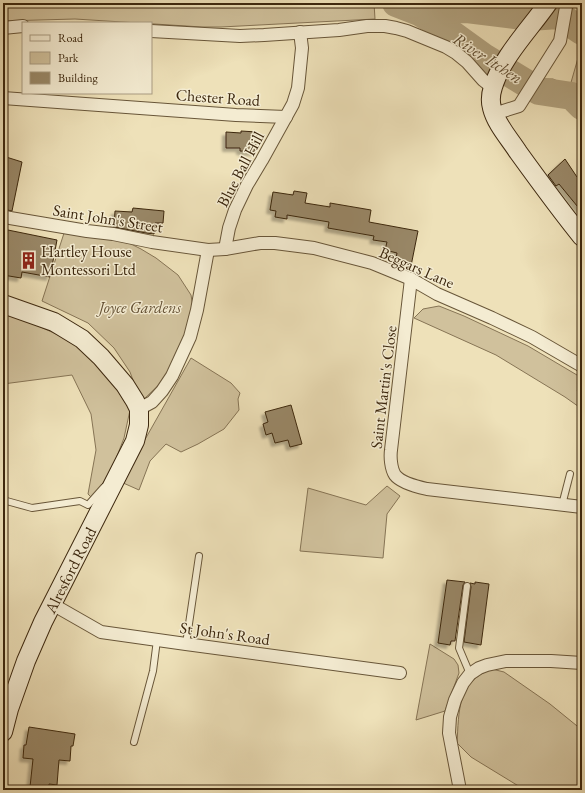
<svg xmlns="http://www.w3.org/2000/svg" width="585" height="793" font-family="'EB Garamond',serif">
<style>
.green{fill:#d0c19c;stroke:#867455}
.water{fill:#b1a27f;stroke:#827152}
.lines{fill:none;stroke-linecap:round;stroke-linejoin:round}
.shore{stroke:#766446;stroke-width:1}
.river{stroke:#b1a27f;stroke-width:28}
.building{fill:#998867;stroke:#3c270e;filter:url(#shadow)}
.lane-casing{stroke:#685639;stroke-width:8}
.street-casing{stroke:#685639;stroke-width:14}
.secondary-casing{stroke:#3c270e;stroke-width:20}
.lane{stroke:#f4ecd2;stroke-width:6}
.street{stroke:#f4ecd2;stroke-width:12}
.secondary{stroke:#f4ecd2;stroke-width:18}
.labels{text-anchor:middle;stroke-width:3;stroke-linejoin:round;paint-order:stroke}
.street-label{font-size:16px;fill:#3c270e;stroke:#f4ecd2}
.poi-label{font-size:16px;fill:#3c270e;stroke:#f4ecd2;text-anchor:start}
.park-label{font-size:16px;font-style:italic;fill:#614e32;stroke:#f4ecd2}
.water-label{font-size:17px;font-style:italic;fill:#5f4c30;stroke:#f4ecd2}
</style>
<defs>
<filter id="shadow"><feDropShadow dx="-3.5" dy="3.5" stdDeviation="1" flood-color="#0004"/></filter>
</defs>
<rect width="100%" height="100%" fill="#eee1b9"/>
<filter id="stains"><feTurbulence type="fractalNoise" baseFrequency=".005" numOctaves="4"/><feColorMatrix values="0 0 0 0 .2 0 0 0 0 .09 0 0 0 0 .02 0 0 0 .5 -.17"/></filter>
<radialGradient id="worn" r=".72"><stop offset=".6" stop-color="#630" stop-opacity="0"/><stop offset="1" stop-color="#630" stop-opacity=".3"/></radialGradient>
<g class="green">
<polygon points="3,3 134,3 178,5 253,3 374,3 375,19 221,27 202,27 75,19 3,21"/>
<polygon points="582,44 582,116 566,100"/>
<polygon points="66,227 127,242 141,249 156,258 178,275 191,295 194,314 169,375 141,402 130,372 114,348 88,323 42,301"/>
<polygon points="439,306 464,316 528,346 582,378 582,384 577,391 582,395 582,409 565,397 496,355 414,318 423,309"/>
<polygon points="3,310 76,343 105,371 130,410 124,438 112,469 93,499 88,494 96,450 91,414 72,375 3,384"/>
<polygon points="191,358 231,383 240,393 238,399 239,410 224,429 198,444 181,452 166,444 150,461 139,490 121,482"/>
<polygon points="387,486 400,496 387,514 383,558 300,551 308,488 366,505"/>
<polygon points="430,644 454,659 458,665 459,673 445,711 416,720"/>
<path d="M492,669L504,672L550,704L582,730V790H525L471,757L457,743C459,711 457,682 492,669Z"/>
</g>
<polygon class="water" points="540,79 553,79 570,87 582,97 582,114 560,95 530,97"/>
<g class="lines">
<polyline class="shore" points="582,100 578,99 568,90 563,89 553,84 542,84 539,90 539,91 540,92 562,91 582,109"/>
<g class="river">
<polyline points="396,3 419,12 431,19 485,58 539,91 572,96 582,106"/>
<polyline points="431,19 439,10 467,9 530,17 558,15 582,31"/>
</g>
</g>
<g class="building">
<polygon points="241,131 257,132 255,152 240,151 240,148 226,148 226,132 241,133"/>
<polygon points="3,156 22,162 12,211 3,209"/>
<polygon points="565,159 577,177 582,174 582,212 559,184 556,186 548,175"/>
<polygon points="294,191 307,193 305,203 330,207 330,203 371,210 369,222 418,231 411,266 395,263 397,253 385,250 387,242 373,240 374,236 328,228 329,222 287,215 287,219 275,217 276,211 270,210 273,192 293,195"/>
<polygon points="133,208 164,211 163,223 155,223 154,234 146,233 114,227 115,211 132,212"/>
<polygon points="3,229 57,240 50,277 22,272 21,278 3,275"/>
<polygon points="291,405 302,444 290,447 288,440 275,443 272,433 266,435 263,424 268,422 265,412"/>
<polygon points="447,580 465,582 463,585 455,641 451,641 450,645 438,643"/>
<polygon points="475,582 489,584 481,645 464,642 471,587 470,583 475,584"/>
<polygon points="29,727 75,734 73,746 71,746 70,761 59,760 57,785 49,784 49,789 30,787 33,759 23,758 24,745 26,745"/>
</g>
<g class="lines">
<defs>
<g id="lane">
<polyline points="3,500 32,508 80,501 88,505 104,487"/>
<polyline points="562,505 570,474"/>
<polyline points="467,586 459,648 470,674"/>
<polyline points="186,644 199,556"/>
<polyline points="134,742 153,671 157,640"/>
</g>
<g id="street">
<polyline points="3,28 23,26"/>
<polyline points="151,31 240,36 264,35 339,30 367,26 385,26 396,28 407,31 446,47 456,53 467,62 483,80 488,84 493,86"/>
<polyline points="3,98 236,115 286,117"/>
<polyline points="494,114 519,106 560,41 566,7 565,3"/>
<polyline points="3,216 10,218 87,231 113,234 152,242 208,250 225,249 260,243 275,243 314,248 372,263 411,279 437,294 492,318 532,337 582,366"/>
<polyline points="225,249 229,228 235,210 247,185 262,160 293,104 298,88 302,48 300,32"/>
<path d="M411,279L391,450C390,457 391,469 395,475C401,483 418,487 427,489L582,507"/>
<polyline points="139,409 152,402 162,391 172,376 190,337 197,310 208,250"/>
<polyline points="52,604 101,632 186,644 400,673"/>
<polyline points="460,790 449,733 450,717 455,700 463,683 470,674 479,668 487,665 506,661 551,661 582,663"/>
</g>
<g id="secondary">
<path d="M548,3C530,29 502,57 493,87C491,93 490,101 492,108C496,124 509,138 518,152C539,181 560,210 582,237"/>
<polyline points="3,304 54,322 59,325 82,339 101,357 125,385 135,401 139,409 139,425 135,441 43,622 26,661 9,709 3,732"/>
</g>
</defs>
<use href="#lane" class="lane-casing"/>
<use href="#street" class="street-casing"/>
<use href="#secondary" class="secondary-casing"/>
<use href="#lane" class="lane"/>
<use href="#street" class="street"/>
<use href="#secondary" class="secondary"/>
</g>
<defs>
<symbol id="building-bare" viewBox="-9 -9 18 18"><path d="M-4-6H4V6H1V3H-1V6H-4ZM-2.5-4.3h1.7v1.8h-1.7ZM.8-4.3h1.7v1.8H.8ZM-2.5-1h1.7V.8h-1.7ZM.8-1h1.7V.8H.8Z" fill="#8f2418" stroke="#f4ecd2" stroke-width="2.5" paint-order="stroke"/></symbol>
</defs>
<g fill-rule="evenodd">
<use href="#building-bare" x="16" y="248" width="25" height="25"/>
</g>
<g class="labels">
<g class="street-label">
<text transform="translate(218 97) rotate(4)" y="6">Chester Road</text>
<text transform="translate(240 169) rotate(-62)" y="6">Blue Ball Hill</text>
<text transform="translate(108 218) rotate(9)" y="6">Saint John's Street</text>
<text transform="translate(417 267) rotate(24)" y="6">Beggars Lane</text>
<text transform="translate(383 387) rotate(-83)" y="6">Saint Martin's Close</text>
<text transform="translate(70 570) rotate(-63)" y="6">Alresford Road</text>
<text transform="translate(225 633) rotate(8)" y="6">St John's Road</text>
</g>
<g class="poi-label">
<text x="41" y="257">Hartley House<tspan x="41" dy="18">Montessori Ltd</tspan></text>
</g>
<g class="park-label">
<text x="140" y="313">Joyce Gardens</text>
</g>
<g class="water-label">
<text transform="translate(488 58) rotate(33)" y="6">River Itchen</text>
</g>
</g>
<rect width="585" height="793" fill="none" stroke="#eee1b9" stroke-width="16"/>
<rect x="4" y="4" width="577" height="785" fill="none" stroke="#3c270e" stroke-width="2"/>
<rect x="8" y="8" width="569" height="777" fill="none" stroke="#3c270e"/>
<rect x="22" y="22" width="130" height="72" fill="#f4ecd2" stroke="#aa9d84"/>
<rect x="30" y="35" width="20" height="6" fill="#f4ecd2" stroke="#aa9d84"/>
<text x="58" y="42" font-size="12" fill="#3c270e">Road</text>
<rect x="30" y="52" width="20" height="12" fill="#d0c19c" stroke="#aa9d84"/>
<text x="58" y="62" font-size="12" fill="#3c270e">Park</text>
<rect x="30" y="72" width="20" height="12" fill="#998867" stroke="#aa9d84"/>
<text x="58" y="82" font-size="12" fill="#3c270e">Building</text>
<rect width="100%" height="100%" filter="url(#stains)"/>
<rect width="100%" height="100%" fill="url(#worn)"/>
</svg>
